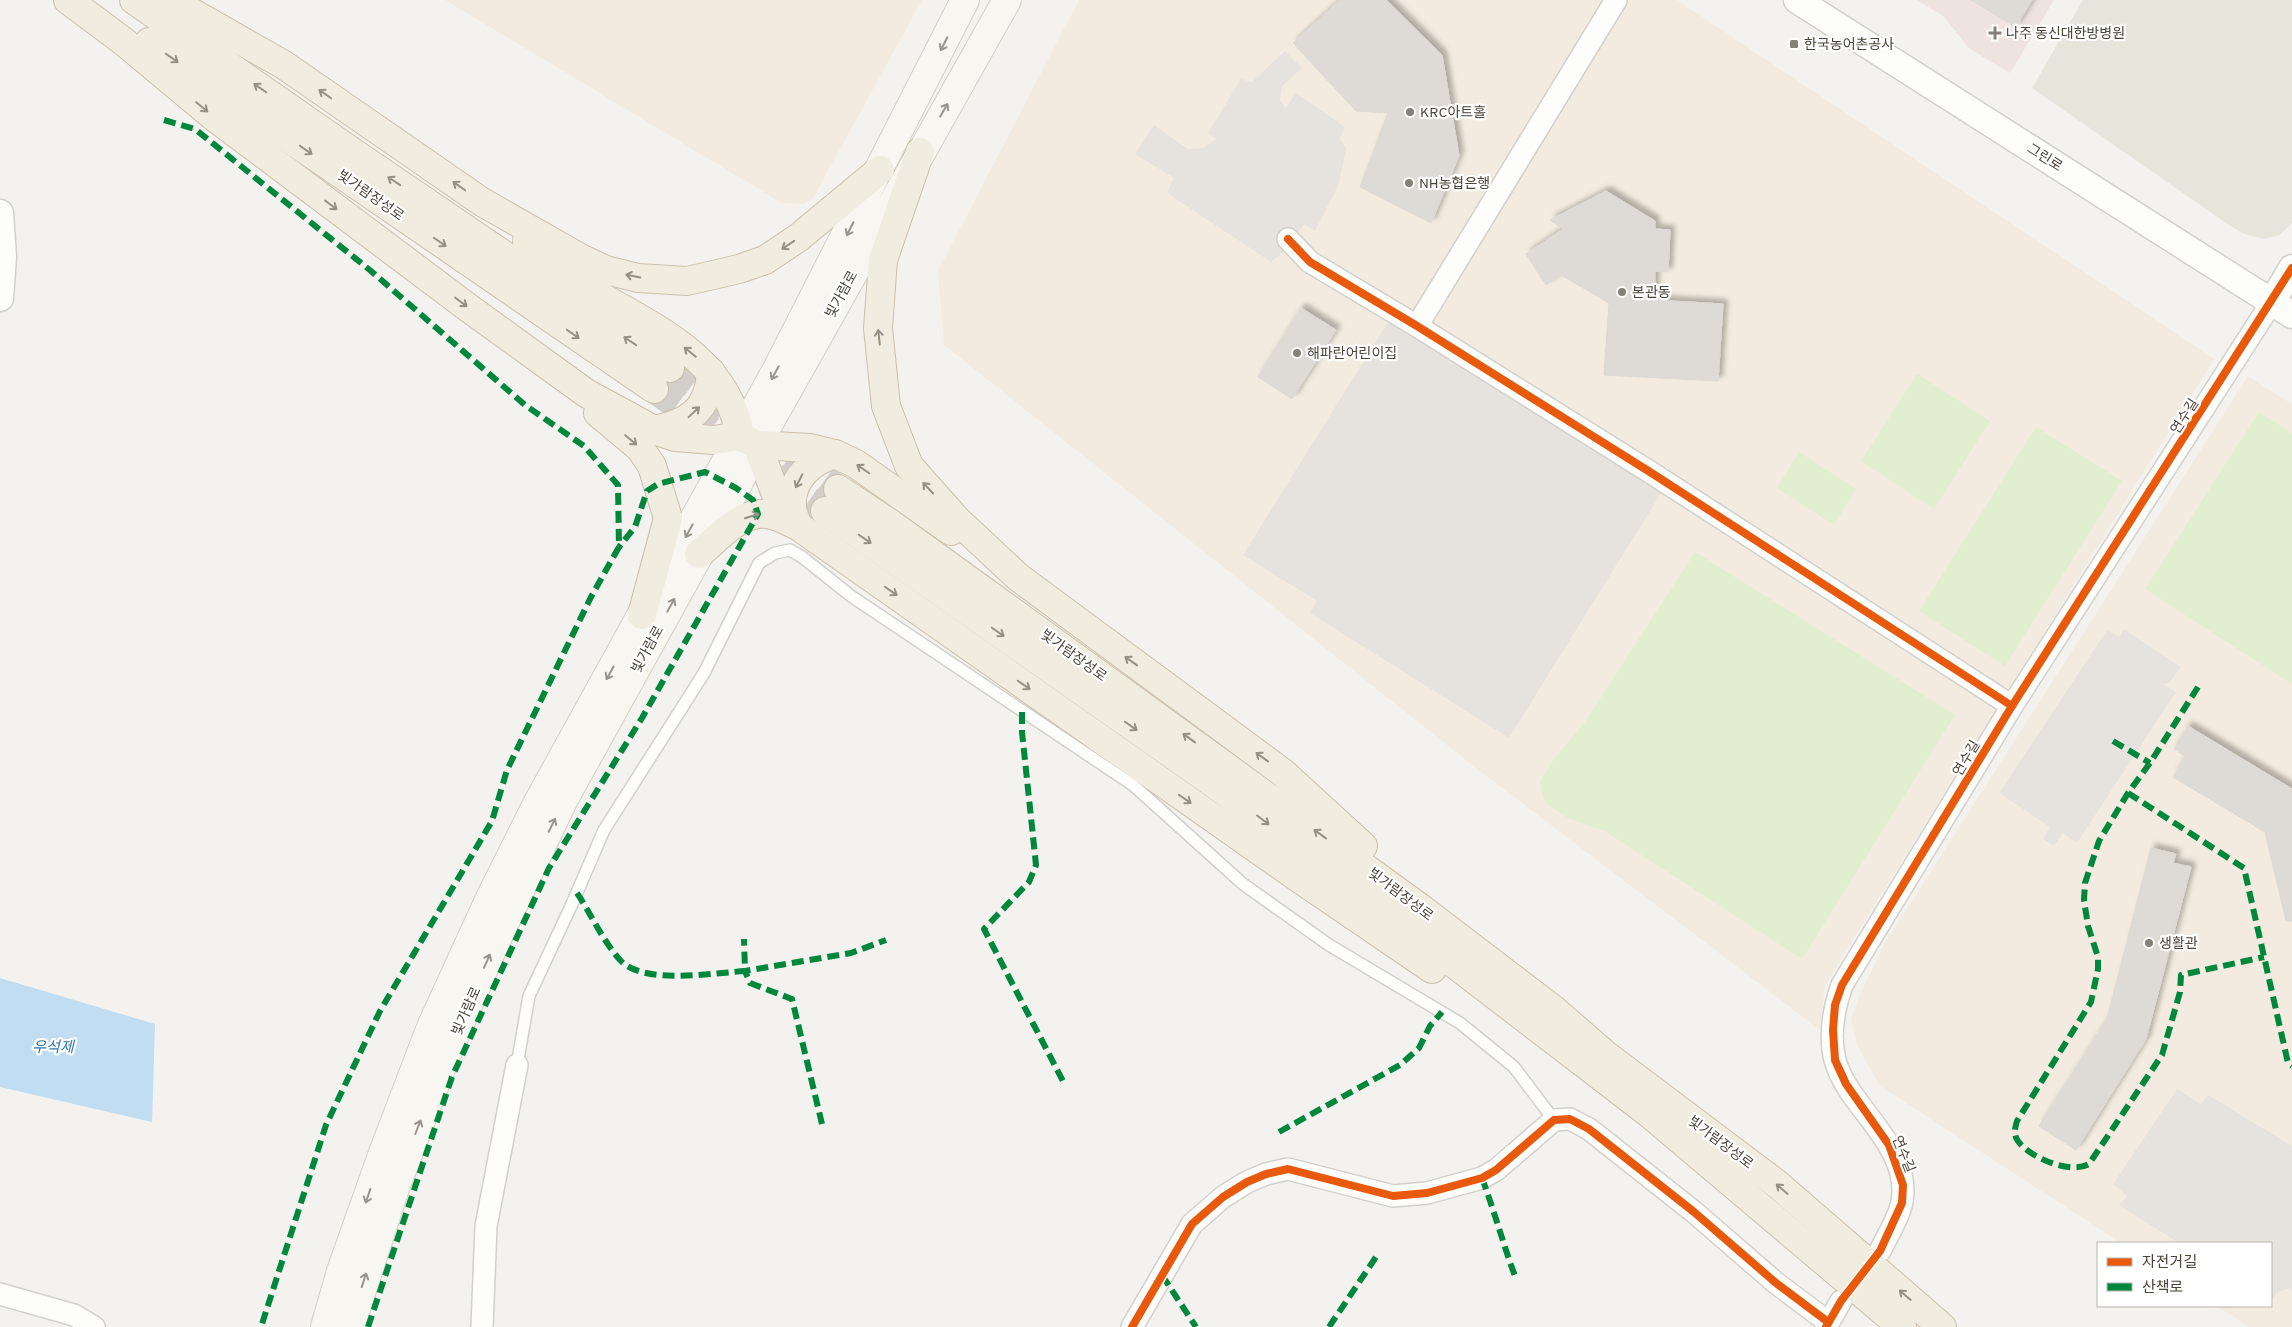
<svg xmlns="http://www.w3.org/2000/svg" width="2292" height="1327" font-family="Overpass,'Noto Sans KR',sans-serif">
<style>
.residential{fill:#e7e4dc}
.commercial{fill:#f3ebdf}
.medical{fill:#eee3df}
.green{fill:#e1eecf}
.parking{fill:#e6e3df}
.water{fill:#c0ddf1}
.building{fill:#dedbd6;stroke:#dcd9d4;filter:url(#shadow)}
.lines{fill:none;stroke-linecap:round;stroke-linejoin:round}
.trunk-tunnel{stroke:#d2cfca;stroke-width:28;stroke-dasharray:28 14;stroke-linecap:butt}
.service-casing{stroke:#d2d0cb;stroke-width:14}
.minor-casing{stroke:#d2d0cb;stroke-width:24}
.tertiary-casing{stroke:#d2d0cb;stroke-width:29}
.secondary-casing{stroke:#d3cfc5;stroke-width:30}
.trunk-casing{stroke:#ccbfa9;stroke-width:30}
.service{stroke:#fdfdfc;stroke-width:11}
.minor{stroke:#fdfdfc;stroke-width:21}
.tertiary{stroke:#fdfdfc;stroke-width:26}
.secondary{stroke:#f7f6f1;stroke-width:28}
.trunk{stroke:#f0ece0;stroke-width:28}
.quiet{stroke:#00873e;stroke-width:6;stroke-dasharray:12 6;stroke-linecap:butt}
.cycleway-casing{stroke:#fff;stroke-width:11}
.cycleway{stroke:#e8590c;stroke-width:8}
.oneway{stroke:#98948c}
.oneway2{stroke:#959084}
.poi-dot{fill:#868178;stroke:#fff;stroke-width:2}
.labels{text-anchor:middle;stroke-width:4.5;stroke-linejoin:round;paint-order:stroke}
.poi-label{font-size:14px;fill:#4b4439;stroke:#fff;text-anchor:start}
.street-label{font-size:14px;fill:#4b4439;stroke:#fff}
.water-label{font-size:15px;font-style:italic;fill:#2e7ab2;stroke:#fff}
</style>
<defs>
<filter id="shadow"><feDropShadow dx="4.5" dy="-4.5" stdDeviation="2.5" flood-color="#0004"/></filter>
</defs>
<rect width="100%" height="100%" fill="#f4f2ee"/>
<polygon class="residential" points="2083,0 2292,0 2292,223 2280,235 2263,239 2242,233 2229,225 2032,88"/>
<g class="commercial">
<polygon points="445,0 922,0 813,198 804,204 782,203"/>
<polygon points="1079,0 1677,0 2214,359 1825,985 1820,1030 1476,768 944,345 938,271"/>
<polygon points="2248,376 2292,404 2292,1327 2249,1327 2217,1306 2271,1306 2271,1243 2121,1243 1880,1086 1857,1045 1851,1020 1858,999 1885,943"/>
</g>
<polygon class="medical" points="1917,0 2054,0 2010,73 1970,49 1943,16"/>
<g class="green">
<polygon points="1917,374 1990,421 1934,509 1861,461"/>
<polygon points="2259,412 2292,433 2292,684 2145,589"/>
<polygon points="2036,427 2122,481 2005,666 1919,611"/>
<polygon points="1799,452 1856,489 1834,525 1777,488"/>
<polygon points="1695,552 1955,715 1802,959 1606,832 1568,818 1545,803 1540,781 1555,758 1585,722"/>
</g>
<g class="parking">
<polygon points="1285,51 1302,68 1282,86 1280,101 1286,108 1296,93 1345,127 1340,138 1346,148 1339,184 1315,231 1304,224 1287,249 1271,262 1167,193 1174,178 1135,154 1154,125 1188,149 1203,148 1216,139 1208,133 1241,79 1252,82"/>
<polygon points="1392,316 1665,487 1509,738 1310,613 1317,601 1243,555"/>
<polygon points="2124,629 2181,667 2170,682 2163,684 2176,692 2077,843 2063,833 2054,846 2043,839 2050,827 1999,793 2107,630 2119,637"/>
<polygon points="2177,1089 2201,1104 2208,1095 2292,1146 2292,1292 2289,1289 2279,1291 2271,1300 2271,1243 2179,1243 2119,1205 2127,1196 2113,1184"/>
</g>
<polygon class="water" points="0,978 155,1024 152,1122 0,1087"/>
<g class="building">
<polygon points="1340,0 1386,0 1442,55 1459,156 1431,223 1360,187 1388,113 1356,111 1293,43"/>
<polygon points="1971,0 2032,0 2016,27"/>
<polygon points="1606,191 1655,221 1655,229 1670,230 1668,272 1655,271 1654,300 1723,304 1718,381 1604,375 1609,303 1561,275 1546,285 1526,254 1563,229 1550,220"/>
<polygon points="1301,308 1336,330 1292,399 1258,377"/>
<polygon points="2188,726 2292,789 2292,921 2286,921 2265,832 2173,777 2185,756 2174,749"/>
<polygon points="2151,848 2176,854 2173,863 2191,867 2146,1039 2076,1150 2039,1126 2107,1019"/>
</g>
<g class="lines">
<g class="trunk-tunnel">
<polyline points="670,368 725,408"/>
<polyline points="654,389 734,446"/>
<polyline points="791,455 838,489"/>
<polyline points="775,476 825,511"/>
</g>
<defs>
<polyline id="service" points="517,1065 529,996 572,904 604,830 704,673 759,563 775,553 790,550 802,557 851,596 1133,785 1243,884 1329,945 1460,1023 1514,1067 1554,1120"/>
<g id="minor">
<polyline points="1288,239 1310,262 1417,326 1650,472 2012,706"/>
<polyline points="1417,326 1616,0"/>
<path d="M1880,1251C1887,1236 1899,1218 1902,1202C1912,1145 1847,1107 1835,1060C1829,1036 1834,1008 1842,985L2012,706L2272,302"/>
<polyline points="0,1294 74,1315 94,1327"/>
<polyline points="482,1327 486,1226 517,1065"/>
<polyline points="1132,1327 1192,1224 1223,1197 1247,1182 1266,1174 1288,1169 1393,1196 1427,1193 1482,1178 1496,1170 1554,1120 1570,1119 1589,1129 1694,1212 1776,1283 1828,1322"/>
<polyline points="1826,1327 1841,1301"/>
</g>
<g id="tertiary">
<polyline points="1797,0 2292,315"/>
<polyline points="0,213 3,257 0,298"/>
<polyline points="2272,302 2292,268"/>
</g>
<g id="secondary">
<polyline points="325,1327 341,1271 384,1150 431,1027 490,898 537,804 777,369 965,0"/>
<polyline points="350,1327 395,1188 446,1056 495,943 564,799 736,488 757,445 1007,0"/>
</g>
<g id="trunk">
<polyline points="68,0 123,41 213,116 470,309 586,393 654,430 675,437 713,440 740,436 757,445 810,448 835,454 856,464 951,531"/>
<polyline points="134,0 351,151 670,368"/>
<polyline points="170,0 284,65 482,202 582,259 606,270 638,278 687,281 739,269 765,260 798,238 880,170"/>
<polyline points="149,42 654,389"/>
<polyline points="920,152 883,260 878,328 886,406 909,466 957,520 1018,577 1282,772 1363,846"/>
<path d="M527,241C538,251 549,263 562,272C627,319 726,345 740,436"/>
<polyline points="598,413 640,448 652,466 668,518 642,615"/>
<path d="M654,430C689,423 709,410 711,372"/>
<polyline points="757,445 777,497 794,522"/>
<polyline points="838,489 891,524 988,594 1419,907 1554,1010 1607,1056 1777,1184 1942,1327"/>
<polyline points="825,511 1213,783 1431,946 1650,1114 1902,1327"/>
<path d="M798,526C796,520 792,513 792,507C790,479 811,461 835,454"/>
<path d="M699,554C718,538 744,507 772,515C781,517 789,522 798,526L1300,879L1432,969"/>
</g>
</defs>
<use href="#service" class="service-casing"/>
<use href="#minor" class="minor-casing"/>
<use href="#tertiary" class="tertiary-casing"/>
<use href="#secondary" class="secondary-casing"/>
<use href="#trunk" class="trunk-casing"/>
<use href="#service" class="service"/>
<use href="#minor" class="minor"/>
<use href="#tertiary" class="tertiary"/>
<use href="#secondary" class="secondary"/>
<use href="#trunk" class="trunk"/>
<g class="quiet">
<polyline points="164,120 195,129 371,271 525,405 584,446 618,485 619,547 591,597 507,770 492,821 380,1011 326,1125 261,1327"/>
<path d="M2198,687L2150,763L2128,793L2099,841L2085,883L2084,900L2088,926L2098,957V969L2091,1002L2017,1121C2015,1128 2013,1134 2018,1141C2029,1157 2070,1175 2089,1164L2162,1055L2180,992L2181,975L2264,957"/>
<polyline points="1022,712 1022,732 1036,865 1029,882 984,929 1065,1085"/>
<polyline points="2113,741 2150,763"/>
<polyline points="2128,793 2244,868 2288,1063 2292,1066"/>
<path d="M577,893C591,914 604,943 621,961C644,985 714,973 745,971L744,939"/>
<polyline points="822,1124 792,999 750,983 745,971 851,953 886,940"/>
<polyline points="1279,1132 1400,1065 1419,1048 1430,1026 1442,1012"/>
<path d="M1482,1178C1494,1210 1503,1244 1515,1276"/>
<polyline points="1162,1275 1196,1327"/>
<polyline points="368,1327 452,1077 549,868 642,718 758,514 753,500 736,488 705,472 658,484 647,491 635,527 619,547"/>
<polyline points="1329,1327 1376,1257"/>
</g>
<defs>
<g id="cycleway">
<polyline points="1288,239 1310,262 1417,326 1650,472 2012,706"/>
<polyline points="1132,1327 1192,1224 1223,1197 1247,1182 1266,1174 1288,1169 1393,1196 1427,1193 1482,1178 1496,1170 1554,1120 1570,1119 1589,1129 1694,1212 1776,1283 1828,1322"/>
<polyline points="1826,1327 1841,1301 1880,1251 1902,1203 1903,1185 1889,1145 1846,1084 1835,1060 1833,1030 1835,1005 1842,985 2012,706 2292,268"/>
</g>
</defs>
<use href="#cycleway" class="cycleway-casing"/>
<use href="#cycleway" class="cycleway"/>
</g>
<defs><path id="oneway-shaft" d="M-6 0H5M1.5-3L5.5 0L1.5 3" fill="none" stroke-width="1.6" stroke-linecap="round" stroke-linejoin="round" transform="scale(1.25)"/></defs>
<g class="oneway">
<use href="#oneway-shaft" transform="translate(944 44) rotate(117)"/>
<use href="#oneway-shaft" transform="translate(944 110) rotate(-60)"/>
<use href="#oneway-shaft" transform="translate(850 229) rotate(117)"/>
<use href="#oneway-shaft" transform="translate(775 373) rotate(119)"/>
<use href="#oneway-shaft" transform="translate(689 531) rotate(119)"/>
<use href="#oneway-shaft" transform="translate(671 605) rotate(-61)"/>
<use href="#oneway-shaft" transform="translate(610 673) rotate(119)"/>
<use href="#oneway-shaft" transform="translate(552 825) rotate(-64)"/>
<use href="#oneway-shaft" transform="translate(487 961) rotate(-66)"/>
<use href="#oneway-shaft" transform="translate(418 1127) rotate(-69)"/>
<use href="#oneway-shaft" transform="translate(368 1196) rotate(109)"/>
<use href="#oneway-shaft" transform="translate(364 1280) rotate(-72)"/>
</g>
<g class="oneway2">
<use href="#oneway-shaft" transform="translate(172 58) rotate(35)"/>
<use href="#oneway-shaft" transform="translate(260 88) rotate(-145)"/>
<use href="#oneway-shaft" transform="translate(325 94) rotate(-145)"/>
<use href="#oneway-shaft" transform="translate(202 107) rotate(40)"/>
<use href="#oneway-shaft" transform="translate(306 150) rotate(35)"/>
<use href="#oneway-shaft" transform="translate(394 181) rotate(-146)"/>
<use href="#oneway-shaft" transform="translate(459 186) rotate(-145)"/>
<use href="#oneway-shaft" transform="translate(331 205) rotate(37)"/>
<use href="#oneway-shaft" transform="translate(440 242) rotate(35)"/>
<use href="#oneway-shaft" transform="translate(788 245) rotate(146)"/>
<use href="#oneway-shaft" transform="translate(633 276) rotate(-168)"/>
<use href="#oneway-shaft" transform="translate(461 302) rotate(37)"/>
<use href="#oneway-shaft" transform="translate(573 334) rotate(35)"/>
<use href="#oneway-shaft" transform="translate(879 337) rotate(-96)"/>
<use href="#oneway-shaft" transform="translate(630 341) rotate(-146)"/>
<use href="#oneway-shaft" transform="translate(690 352) rotate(-141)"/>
<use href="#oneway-shaft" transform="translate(694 412) rotate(-43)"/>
<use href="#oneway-shaft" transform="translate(631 440) rotate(40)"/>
<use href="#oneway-shaft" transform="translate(863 469) rotate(-145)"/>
<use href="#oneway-shaft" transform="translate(799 481) rotate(117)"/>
<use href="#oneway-shaft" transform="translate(928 488) rotate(-133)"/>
<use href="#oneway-shaft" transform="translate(752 516) rotate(-17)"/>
<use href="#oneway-shaft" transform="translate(865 539) rotate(35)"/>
<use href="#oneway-shaft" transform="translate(891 591) rotate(35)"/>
<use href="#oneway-shaft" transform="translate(998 632) rotate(35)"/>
<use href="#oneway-shaft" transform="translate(1131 661) rotate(-144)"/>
<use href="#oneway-shaft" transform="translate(1024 685) rotate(35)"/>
<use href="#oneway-shaft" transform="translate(1131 726) rotate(35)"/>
<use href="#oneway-shaft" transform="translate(1189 738) rotate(-144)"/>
<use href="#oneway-shaft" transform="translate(1262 757) rotate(-144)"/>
<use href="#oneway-shaft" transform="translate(1185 799) rotate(35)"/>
<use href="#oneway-shaft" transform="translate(1263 820) rotate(37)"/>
<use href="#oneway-shaft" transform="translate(1320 834) rotate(-144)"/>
<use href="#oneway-shaft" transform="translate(1782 1189) rotate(-139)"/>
<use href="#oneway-shaft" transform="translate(1905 1295) rotate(-139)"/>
</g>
<g class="poi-dot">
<path d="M1992.5 25.5h5v5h5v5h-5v5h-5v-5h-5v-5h5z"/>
<rect x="1789" y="39" width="10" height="10" rx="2.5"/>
<circle cx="1410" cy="112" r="5"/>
<circle cx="1409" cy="183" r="5"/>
<circle cx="1622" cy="292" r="5"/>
<circle cx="1297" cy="353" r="5"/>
<circle cx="2149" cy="943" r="5"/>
</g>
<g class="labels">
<g class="poi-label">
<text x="2006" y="38">나주 동신대한방병원</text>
<text x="1804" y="49">한국농어촌공사</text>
<text x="1420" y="117">KRC아트홀</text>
<text x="1419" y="188">NH농협은행</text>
<text x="1632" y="297">본관동</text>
<text x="1307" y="358">해파란어린이집</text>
<text x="2159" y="948">생활관</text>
</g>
<g class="street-label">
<text transform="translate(2045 157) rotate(32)" y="5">그린로</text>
<text transform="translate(371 195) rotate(35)" y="5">빛가람장성로</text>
<text transform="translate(841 294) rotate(-61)" y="5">빛가람로</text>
<text transform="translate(2184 416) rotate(-57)" y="5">연수길</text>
<text transform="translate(647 649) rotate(-61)" y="5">빛가람로</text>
<text transform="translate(1074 655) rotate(36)" y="5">빛가람장성로</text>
<text transform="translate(1966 758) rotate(-59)" y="5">연수길</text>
<text transform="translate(1401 894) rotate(37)" y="5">빛가람장성로</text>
<text transform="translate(466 1011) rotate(-66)" y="5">빛가람로</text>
<text transform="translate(1721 1142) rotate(37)" y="5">빛가람장성로</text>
<text transform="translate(1904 1154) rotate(68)" y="5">연수길</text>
</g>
<g class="water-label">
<text x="53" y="1052">우석제</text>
</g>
</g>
<rect x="2097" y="1242" width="175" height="65" fill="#ffffff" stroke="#b7b4b0"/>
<rect x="2107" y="1258" width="25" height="8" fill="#e8590c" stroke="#b7b4b0"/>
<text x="2142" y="1267" font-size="15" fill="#4b4439">자전거길</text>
<rect x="2107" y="1283" width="25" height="8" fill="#00873e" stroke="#b7b4b0"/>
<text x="2142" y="1292" font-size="15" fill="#4b4439">산책로</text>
</svg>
